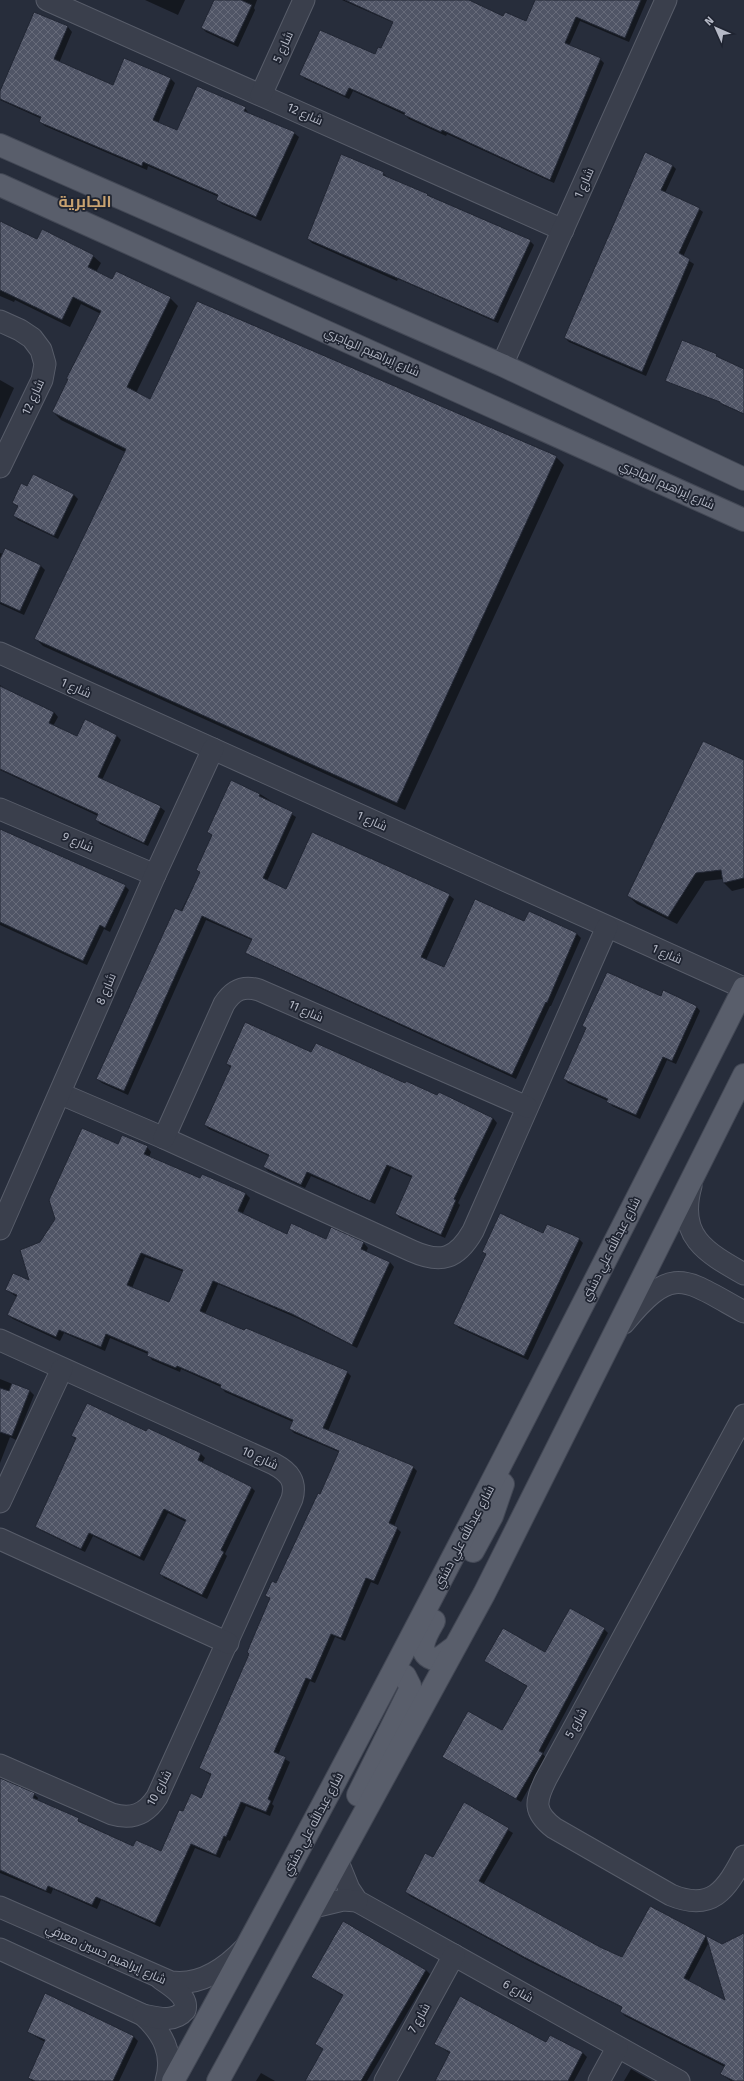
<svg xmlns="http://www.w3.org/2000/svg" width="744" height="2081" font-family="'Fira Sans',Cairo,sans-serif">
<style>
.shadow{fill:#0007;fill-rule:evenodd}
.building{fill:url(#building-cross-hatch);stroke:#212633;fill-rule:evenodd}
.lines{fill:none;stroke-linecap:round;stroke-linejoin:round}
.minor-casing{stroke:#585d6a;stroke-width:23}
.major-casing{stroke:#434855;stroke-width:24}
.minor{stroke:#3a3f4c;stroke-width:21}
.major{stroke:#595e6b;stroke-width:22}
.labels{text-anchor:middle;stroke-width:3.5;stroke-linejoin:round;paint-order:stroke}
.street-label{font-size:12px;fill:#b6bac7;stroke:#1f2431}
.district-label{font-size:16px;font-weight:bold;fill:#c8a270;stroke:#1f2431}
</style>
<defs>
<pattern id="building-cross-hatch" width="8" height="8" patternUnits="userSpaceOnUse"><rect width="8" height="8" fill="#505566"/><path d="M0 0l8 8M0 8l8-8" fill="none" stroke="#676b7a"/></pattern>
</defs>
<rect width="100%" height="100%" fill="#272d3b"/>
<g class="shadow">
<polygon points="145,0 185,0 178,15"/>
<polygon points="215,0 257,0 254,8 255,10 238,47 206,32 202,28"/>
<polygon points="342,0 466,0 504,17 527,23 537,0 647,0 629,42 580,21 569,46 600,59 604,63 554,183 447,134 446,136 409,119 405,115 353,91 349,99 305,79 301,75 375,56 382,50 394,23"/>
<polygon points="68,27 72,32 59,63 113,86 170,78 175,83 158,123 178,132 245,108 249,114 294,133 299,137 261,221 222,204 217,200 219,197 148,166 147,170 45,126 40,122 42,119 0,100 0,94"/>
<polygon points="672,165 676,169 665,193 699,209 703,212 683,257 694,264 646,376 569,342 565,338"/>
<polygon points="383,173 387,177 530,241 534,245 498,323 398,279 397,281 312,243 308,239"/>
<polygon points="0,227 37,240 93,256 101,263 96,272 112,280 170,298 178,306 136,393 150,400 556,457 564,465 405,810 43,646 35,638 125,452 61,420 53,412 101,314 81,304 70,327 15,300 14,302 0,296"/>
<polygon points="716,355 717,358 744,371 744,414 723,405 721,402 667,381"/>
<polygon points="0,380 14,388 0,419"/>
<polygon points="34,476 74,495 78,499 58,539 18,520 14,516 18,507 13,503 28,487"/>
<polygon points="5,550 41,566 45,570 24,615 0,604 0,553 3,554"/>
<polygon points="0,685 10,692 54,712 58,717 53,726 77,738 85,721 117,736 121,740 102,780 160,807 165,811 148,846 100,824 96,819 98,816 0,770"/>
<polygon points="744,761 744,888 732,891 724,883 723,879 705,881 677,924 637,904 628,896"/>
<polygon points="260,794 296,817 267,881 287,890 449,895 454,899 426,960 445,969 524,923 577,934 581,938 551,1006 550,1006 516,1079 251,956 247,952 252,940 206,920 128,1095 102,1083 97,1079 200,873 197,870 213,837 208,832"/>
<polygon points="0,829 125,886 129,890 110,932 104,929 87,965 0,925"/>
<polygon points="661,997 696,1006 700,1011 676,1064 667,1060 640,1119 612,1106 608,1101 568,1083 564,1079 587,1029 583,1025"/>
<polygon points="312,1053 438,1096 439,1094 493,1118 497,1123 458,1203 460,1205 445,1238 400,1218 396,1214 413,1178 391,1168 375,1204 311,1176 305,1188 268,1171 264,1167 269,1156 209,1129 205,1125 231,1068 227,1064"/>
<path d="M118,1145L147,1147L151,1152L149,1157L200,1180L202,1175L246,1194L250,1198L242,1215L287,1235L326,1240L332,1229L364,1243L368,1248L366,1252L390,1262L394,1267L357,1348L297,1318L218,1284L205,1314L347,1372L351,1376L328,1431L413,1467L417,1471L394,1526L401,1532L378,1585L371,1582L345,1641L335,1637L315,1683L310,1681L278,1755L290,1762L272,1804L274,1806L270,1816L246,1806L230,1841L228,1840L220,1858L195,1848L160,1927L101,1900L97,1909L53,1889L51,1894L0,1873V1778L34,1794L38,1798L37,1801L134,1847L161,1852L183,1813L202,1799L212,1776L200,1768L250,1655L270,1599L267,1595L277,1584L321,1495L339,1452L294,1433L290,1429L293,1422L225,1392L221,1387L181,1369L180,1372L152,1360L148,1354L110,1338L105,1351L64,1333L60,1341L13,1319L8,1315L17,1297L6,1290L30,1282L41,1243ZM145,1257L184,1272L170,1304L132,1288Z"/>
<polygon points="544,1234 579,1239 583,1243 528,1360 459,1328 455,1324 486,1255 483,1252"/>
<polygon points="0,1379 30,1391 34,1395 16,1440 10,1437 0,1463"/>
<polygon points="148,1430 201,1454 205,1458 202,1463 251,1487 255,1491 225,1554 227,1556 207,1599 164,1578 160,1574 186,1522 168,1513 144,1561 93,1536 85,1552 40,1530 36,1526 76,1440 72,1436 147,1433"/>
<polygon points="604,1629 608,1633 543,1754 546,1758 521,1802 443,1757 502,1731 528,1687 485,1661 546,1653"/>
<path d="M464,1804L513,1833L483,1885L600,1948L623,1958L650,1907L722,1945L744,1934V2081H731L721,2074L725,2067L625,2016L621,2012L623,2008L529,1961L410,1896L406,1892L433,1858ZM709,1942L726,2002L688,1982Z"/>
<polygon points="426,1970 430,1974 367,2081 306,2081 324,2050 316,2044 343,1996 312,1977"/>
<polygon points="28,2032 134,2037 138,2041 119,2081 32,2081 29,2077 45,2042"/>
<polygon points="550,2036 583,2053 587,2057 574,2081 436,2081 451,2054 436,2044 547,2043"/>
<polygon points="631,2069 652,2081 624,2081"/>
<polygon points="261,2073 275,2081 256,2081"/>
</g>
<g class="building">
<polygon points="214,0 241,0 252,5 234,43 201,28"/>
<polygon points="345,0 469,0 503,16 505,12 526,21 535,0 641,0 625,38 576,17 565,43 601,58 550,180 442,130 441,132 404,115 405,113 349,88 345,96 299,75 320,30 375,54 378,47 381,48 393,22"/>
<polygon points="34,12 68,26 54,59 113,85 124,58 171,78 153,120 177,130 197,86 246,107 244,111 295,132 256,217 216,200 218,195 143,162 142,166 39,122 41,117 0,99 0,91"/>
<polygon points="645,152 673,165 661,190 700,208 679,253 690,259 642,372 564,338"/>
<polygon points="341,154 384,172 383,175 428,194 427,195 531,240 494,320 307,239"/>
<polygon points="0,221 37,239 42,229 94,255 88,267 112,279 116,271 171,297 127,387 150,399 197,301 557,456 397,803 34,639 126,449 52,412 68,379 66,379 101,311 73,297 62,320 0,290"/>
<polygon points="682,340 717,354 716,356 744,369 744,414 720,403 720,402 665,381"/>
<polygon points="33,474 74,494 54,536 13,516 18,506 12,503 21,483 27,486"/>
<polygon points="5,548 41,565 20,611 0,602 0,559"/>
<polygon points="0,686 54,712 49,723 77,736 85,719 117,735 98,777 161,806 144,843 95,820 98,814 0,769"/>
<polygon points="703,741 744,760 744,878 723,883 721,870 696,873 668,917 627,896"/>
<polygon points="231,780 260,794 259,796 293,812 263,878 286,889 312,832 450,894 421,957 444,967 475,899 524,921 529,911 577,933 547,1003 546,1002 512,1075 245,953 252,939 202,916 124,1091 96,1079 175,908 182,911 200,872 196,870 212,835 207,832"/>
<polygon points="0,829 126,885 105,928 100,925 83,961 0,922"/>
<polygon points="607,972 661,996 663,990 697,1006 672,1061 663,1057 636,1115 606,1102 608,1099 563,1079 586,1028 582,1026"/>
<polygon points="245,1022 311,1052 316,1043 405,1083 406,1081 437,1095 439,1092 493,1118 454,1199 456,1200 441,1235 395,1214 412,1176 387,1165 370,1201 307,1172 301,1185 263,1167 269,1155 204,1125 231,1066 226,1064"/>
<path d="M82,1128L118,1144L122,1135L148,1146L144,1154L200,1178L202,1174L246,1193L238,1211L287,1234L291,1223L326,1239L331,1227L364,1242L361,1249L390,1262L352,1345L292,1314L213,1281L200,1311L244,1330L246,1328L348,1371L323,1428L414,1466L389,1523L398,1527L374,1581L366,1578L341,1638L331,1634L311,1680L306,1678L274,1752L286,1757L268,1799L271,1801L266,1812L241,1802L226,1837L224,1836L216,1855L191,1844L155,1923L96,1897L92,1905L48,1886L46,1891L0,1870V1778L35,1793L33,1798L79,1818L78,1821L133,1846L136,1840L161,1851L179,1810L183,1811L191,1793L201,1798L211,1774L199,1768L249,1654L247,1652L270,1598L265,1596L272,1581L276,1583L318,1493L320,1494L339,1451L289,1429L293,1420L220,1388L221,1385L177,1366L176,1368L147,1356L148,1352L106,1334L101,1347L59,1330L56,1337L7,1315L17,1295L5,1290L13,1273L29,1280L20,1250L40,1242L55,1219L49,1200ZM141,1253L183,1270L169,1302L127,1285Z"/>
<polygon points="500,1213 543,1233 547,1224 580,1238 524,1356 453,1324 486,1254 482,1252"/>
<polygon points="12,1383 30,1390 12,1436 0,1432 0,1388 9,1391"/>
<polygon points="87,1403 146,1431 148,1428 201,1453 198,1460 252,1487 221,1550 224,1552 202,1595 159,1574 186,1520 164,1509 140,1557 89,1533 81,1549 35,1527 76,1438 71,1436"/>
<polygon points="570,1608 605,1628 539,1751 543,1753 516,1799 442,1757 468,1711 502,1730 527,1686 484,1661 503,1628 545,1652"/>
<path d="M464,1802L509,1828L479,1881L600,1947L622,1957L650,1906L722,1944L744,1933V2081H734L720,2074L725,2065L620,2012L622,2007L524,1957L405,1892L425,1853L433,1857ZM706,1936L725,2000L684,1978Z"/>
<polygon points="343,1921 426,1970 361,2081 305,2081 323,2049 315,2044 343,1995 311,1977"/>
<polygon points="45,1993 134,2036 113,2081 35,2081 28,2078 45,2040 27,2032"/>
<polygon points="460,1996 546,2042 550,2035 583,2052 568,2081 435,2081 450,2052 434,2044"/>
</g>
<g class="lines">
<defs>
<g id="minor">
<polyline points="47,0 563,230"/>
<polyline points="261,95 304,0"/>
<polyline points="0,321 20,330 32,338 41,350 45,364 42,380 0,467"/>
<polyline points="502,365 666,0"/>
<polyline points="0,653 744,988"/>
<polyline points="0,809 155,875"/>
<path d="M61,1094L164,1138L412,1251C441,1264 457,1259 473,1231L607,927"/>
<path d="M164,1138L224,1004C233,990 243,985 259,990L527,1107"/>
<path d="M691,1186C677,1236 705,1252 744,1274"/>
<polyline points="0,1229 155,875 213,749"/>
<path d="M624,1323C673,1263 684,1279 744,1312"/>
<path d="M0,1340L274,1464C289,1472 297,1481 292,1499L157,1797C146,1814 132,1820 112,1814L0,1765"/>
<path d="M744,1415L546,1779C535,1801 533,1812 554,1828L671,1895C712,1912 726,1890 744,1856"/>
<polyline points="0,1502 62,1369"/>
<polyline points="0,1539 228,1643"/>
<polyline points="338,1862 349,1889 357,1901 679,2081"/>
<path d="M0,1907L171,1982C200,1986 226,1968 245,1948"/>
<polyline points="314,1907 343,1900 357,1901"/>
<path d="M0,1949L143,2015C163,2033 174,2054 166,2081"/>
<path d="M143,2015C158,2018 174,2023 185,2010C189,1997 170,1985 161,1979"/>
<polyline points="385,2081 454,1955"/>
<polyline points="599,2081 617,2048"/>
</g>
<g id="major">
<polyline points="0,145 502,365 744,479"/>
<polyline points="0,185 744,520"/>
<polyline points="473,1551 492,1516 503,1484"/>
<path d="M434,1621C426,1635 413,1655 437,1660L453,1648"/>
<polyline points="358,1795 409,1692 410,1686 405,1676 395,1670"/>
<path d="M173,2081C372,1721 558,1354 744,988"/>
<polyline points="218,2081 484,1594 744,1075"/>
</g>
</defs>
<use href="#minor" class="minor-casing"/>
<use href="#major" class="major-casing"/>
<use href="#minor" class="minor"/>
<use href="#major" class="major"/>
</g>
<g class="labels">
<g class="street-label">
<text transform="translate(283 47) rotate(-66)" y="4">شارع 5</text>
<text transform="translate(305 114) rotate(24)" y="4">شارع 12</text>
<text transform="translate(584 183) rotate(-66)" y="4">شارع 1</text>
<text transform="translate(372 352) rotate(24)" y="4">شارع إبراهيم الهاجري</text>
<text transform="translate(33 397) rotate(-65)" y="4">شارع 12</text>
<text transform="translate(667 485) rotate(24)" y="4">شارع إبراهيم الهاجري</text>
<text transform="translate(76 688) rotate(24)" y="4">شارع 1</text>
<text transform="translate(372 821) rotate(24)" y="4">شارع 1</text>
<text transform="translate(78 842) rotate(23)" y="4">شارع 9</text>
<text transform="translate(667 954) rotate(24)" y="4">شارع 1</text>
<text transform="translate(106 989) rotate(-67)" y="4">شارع 8</text>
<text transform="translate(306 1011) rotate(24)" y="4">شارع 11</text>
<text transform="translate(611 1249) rotate(-63)" y="4">شارع عبدالله علي دشتي</text>
<text transform="translate(260 1458) rotate(25)" y="4">شارع 10</text>
<text transform="translate(464 1537) rotate(-62)" y="4">شارع عبدالله علي دشتي</text>
<text transform="translate(576 1723) rotate(-61)" y="4">شارع 5</text>
<text transform="translate(159 1788) rotate(-61)" y="4">شارع 10</text>
<text transform="translate(313 1824) rotate(-62)" y="4">شارع عبدالله علي دشتي</text>
<text transform="translate(106 1954) rotate(24)" y="4">شارع إبراهيم حسين معرفي</text>
<text transform="translate(518 1991) rotate(30)" y="4">شارع 6</text>
<text transform="translate(419 2018) rotate(-61)" y="4">شارع 7</text>
</g>
<g class="district-label">
<text x="85" y="207">الجابرية</text>
</g>
</g>
<g transform="translate(716 28) rotate(315)" stroke="#1f2431" stroke-width="3" paint-order="stroke">
<path d="M0-3L7 15L0 10L-7 15Z" fill="#b6bac7"/>
<text y="-6" font-size="11" font-weight="bold" text-anchor="middle" fill="#b6bac7">N</text>
</g>
</svg>
